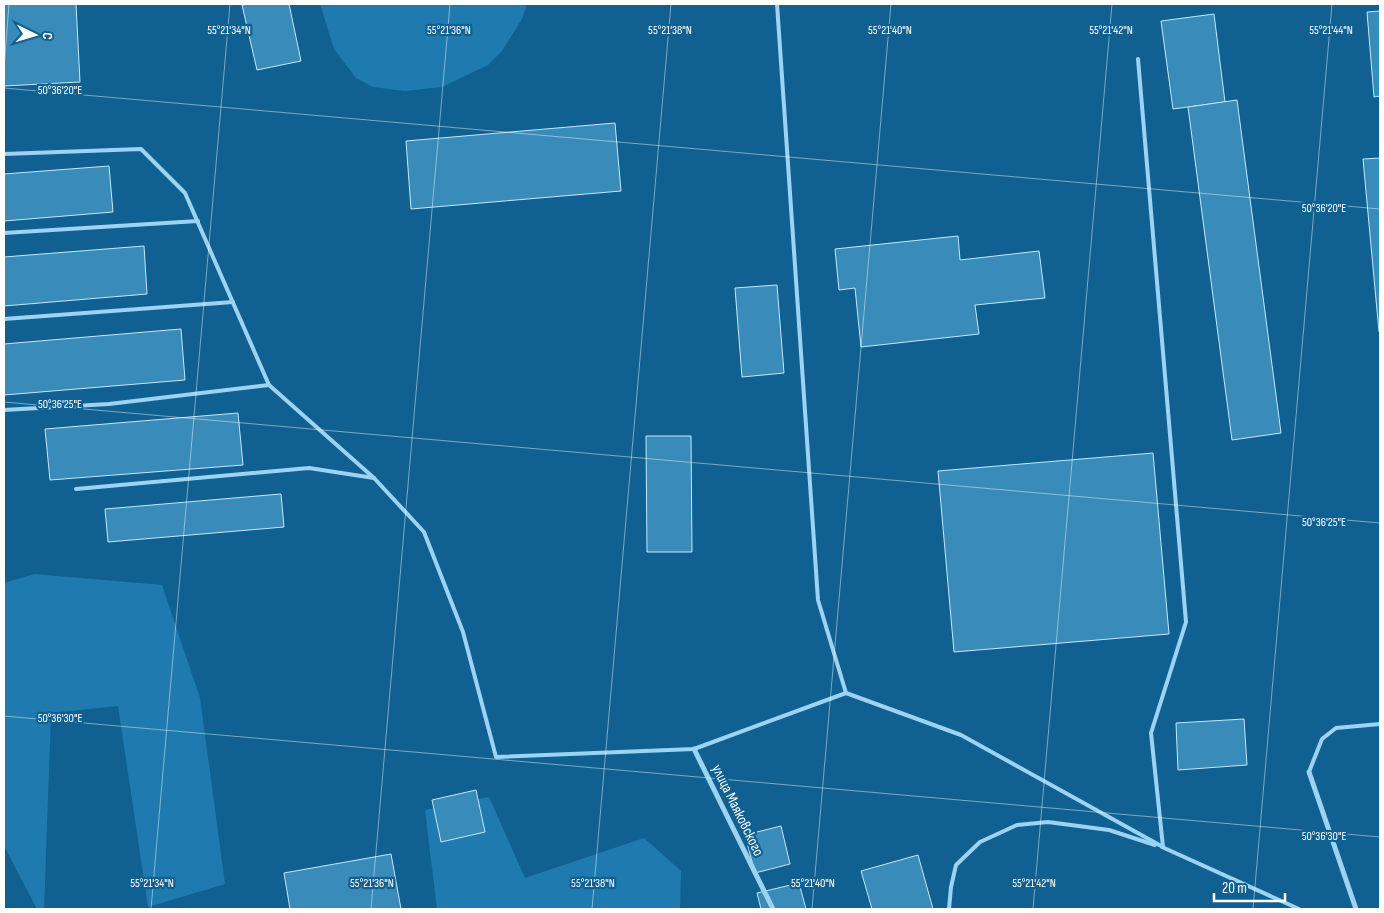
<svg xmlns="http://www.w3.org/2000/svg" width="1384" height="913" font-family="'Sofia Sans Condensed',sans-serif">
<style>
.green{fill:#1f7baf}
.building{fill:#398bba;stroke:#c3e8fd}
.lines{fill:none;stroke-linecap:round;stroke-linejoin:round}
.lane{stroke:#9cd3f3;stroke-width:4}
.street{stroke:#9cd3f3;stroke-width:5}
.ticks{fill:none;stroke:#fff;stroke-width:1;stroke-opacity:0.45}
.labels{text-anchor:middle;stroke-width:4.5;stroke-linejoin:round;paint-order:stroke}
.street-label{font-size:15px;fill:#fff;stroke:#106191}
.ticks-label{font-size:12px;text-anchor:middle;fill:#fff;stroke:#106191;stroke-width:4.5;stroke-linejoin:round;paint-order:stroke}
</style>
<rect width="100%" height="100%" fill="#106191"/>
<g class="green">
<polygon points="320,4 527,4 522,19 502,51 488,65 442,87 405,91 373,87 356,78 334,49"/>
<polygon points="34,574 162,585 200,698 225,884 148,907 118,706 51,713 44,909 37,909 4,846 4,583"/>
<polygon points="489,797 525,878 644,838 681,871 680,909 437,909 425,810"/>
</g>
<g class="building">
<polygon points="4,4 76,4 80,82 4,86"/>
<polygon points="250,4 289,4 301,61 257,70 242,5"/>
<polygon points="1380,11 1380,96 1374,97 1367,12"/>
<polygon points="1214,14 1225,102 1173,109 1161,21"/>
<polygon points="1237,100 1281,433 1232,440 1188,107"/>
<polygon points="615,123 621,191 411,209 406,141"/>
<polygon points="1380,158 1380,332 1379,332 1363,159"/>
<polygon points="109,166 113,212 4,221 4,174"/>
<polygon points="958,236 960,260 1039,251 1045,298 975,305 979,334 861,347 855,288 839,290 835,249"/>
<polygon points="144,246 147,294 4,306 4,257"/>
<polygon points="777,285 784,373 742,377 735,288"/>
<polygon points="181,329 185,380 4,395 4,344"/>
<polygon points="238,413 243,465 50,480 45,429"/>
<polygon points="646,436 691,436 692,552 647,552"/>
<polygon points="1153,453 1169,634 954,652 938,471"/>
<polygon points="281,494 284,527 108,542 105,509"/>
<polygon points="1244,719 1247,765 1178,770 1176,723"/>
<polygon points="476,790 485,832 441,842 432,800"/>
<polygon points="781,826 790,864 755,873 745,835"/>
<polygon points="391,854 401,909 290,909 284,873"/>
<polygon points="918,855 933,909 872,909 861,871"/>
<polygon points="799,883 806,909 761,909 757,893"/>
</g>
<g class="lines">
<g class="lane">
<polyline points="777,4 818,600 846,693"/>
<polyline points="1138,59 1186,622 1151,733 1163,847"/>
<polyline points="4,154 141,149 185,193 269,385 374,478 424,532 463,632 496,757 694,749 846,693 961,735 1163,847"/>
<polyline points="4,233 198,221"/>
<polyline points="4,319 233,302"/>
<polyline points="4,410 109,404 269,385"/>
<polyline points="76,489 309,468 374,478"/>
<polyline points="1309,772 1322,739 1336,728 1380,724"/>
<polyline points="1162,847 1299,909"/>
<polyline points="949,909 951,887 956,865 980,842 1017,825 1048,822 1109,830 1155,845"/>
</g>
<g class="street">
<polyline points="694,749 773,909"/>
<polyline points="1309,772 1356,909"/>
</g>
</g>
<path class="ticks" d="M4,69L9,4M4,88L1380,209M4,402L1380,523M4,716L1380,837M151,909L230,4M371,909L450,4M592,909L671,4M812,909L891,4M1033,909L1112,4M1253,909L1332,4"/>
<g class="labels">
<g class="street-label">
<text transform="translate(738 810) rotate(64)" y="5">улица Маяковского</text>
</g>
</g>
<g class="ticks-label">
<text x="229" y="34">55°21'34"N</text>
<text x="449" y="34">55°21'36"N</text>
<text x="670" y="34">55°21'38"N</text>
<text x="890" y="34">55°21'40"N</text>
<text x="1111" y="34">55°21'42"N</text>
<text x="1331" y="34">55°21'44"N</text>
<text x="60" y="94">50°36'20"E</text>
<text x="1324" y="212">50°36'20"E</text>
<text x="60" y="408">50°36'25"E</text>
<text x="1324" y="526">50°36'25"E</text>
<text x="60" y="722">50°36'30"E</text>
<text x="1324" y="840">50°36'30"E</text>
<text x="152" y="887">55°21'34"N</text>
<text x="372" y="887">55°21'36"N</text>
<text x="593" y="887">55°21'38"N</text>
<text x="813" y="887">55°21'40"N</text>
<text x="1034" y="887">55°21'42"N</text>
</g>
<rect width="1384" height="913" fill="none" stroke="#ffffff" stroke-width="10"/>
<g transform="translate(35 35) rotate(95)" stroke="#106191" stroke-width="4" paint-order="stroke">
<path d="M0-4L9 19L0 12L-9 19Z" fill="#ffffff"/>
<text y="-8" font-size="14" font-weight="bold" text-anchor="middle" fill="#ffffff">С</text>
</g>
<path d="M1214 893v8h71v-8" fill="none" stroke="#ffffff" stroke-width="2.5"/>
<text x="1222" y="893" font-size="15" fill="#ffffff" stroke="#106191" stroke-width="4" paint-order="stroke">20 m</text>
</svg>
